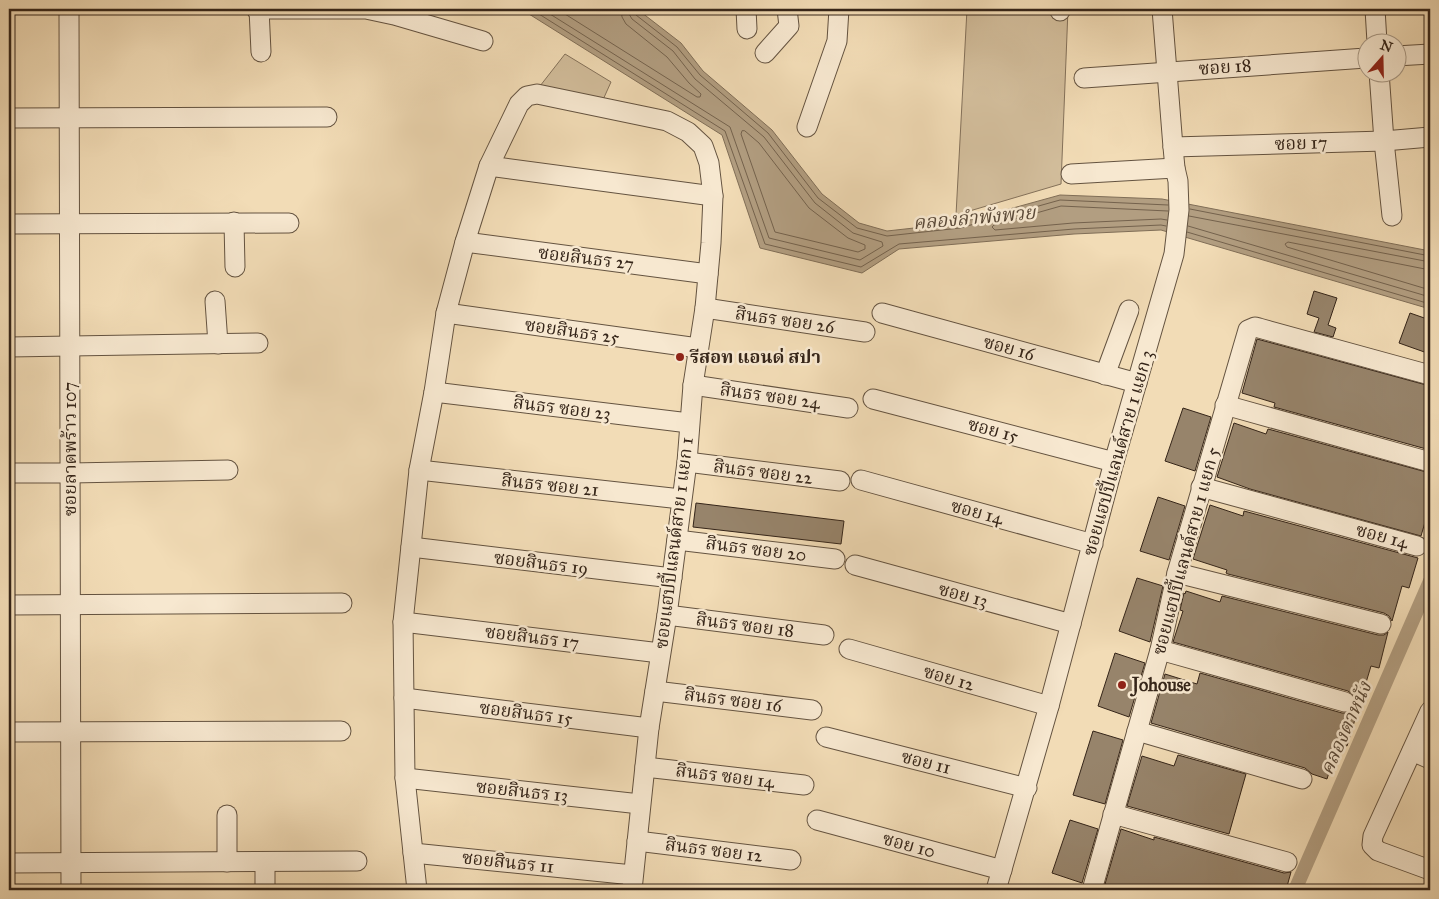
<svg xmlns="http://www.w3.org/2000/svg" width="1439" height="899" font-family="'IM FELL Great Primer','Noto Serif Thai',serif">
<style>
.green{fill:#d2bd9b;stroke:#84715a}
.water{fill:#b29e81;stroke:#806e57}
.lines{fill:none;stroke-linecap:round;stroke-linejoin:round}
.shore{stroke:#74624d;stroke-width:1}
.canal{stroke:#b29e81;stroke-width:14}
.building{fill:#97846b;stroke:#352519}
.minor-casing{stroke:#645340;stroke-width:21}
.minor{stroke:#f7e8d0;stroke-width:19}
.poi-dot{fill:#8f2418;stroke:#f7e8d0;stroke-width:2}
.labels{text-anchor:middle;stroke-width:5;stroke-linejoin:round;paint-order:stroke}
.street-label{font-size:18px;fill:#352519;stroke:#f7e8d0}
.poi-label{font-size:18px;font-weight:bold;fill:#352519;stroke:#f7e8d0;text-anchor:start}
.water-label{font-size:19px;font-style:italic;fill:#5a4938;stroke:#f7e8d0}
</style>
<rect width="100%" height="100%" fill="#f2dcb6"/>
<filter id="stains"><feTurbulence type="fractalNoise" baseFrequency=".004" numOctaves="4"/><feColorMatrix values="0 0 0 0 .2 0 0 0 0 .09 0 0 0 0 .02 0 0 0 .5 -.17"/></filter>
<radialGradient id="worn" r=".72"><stop offset=".6" stop-color="#630" stop-opacity="0"/><stop offset="1" stop-color="#630" stop-opacity=".3"/></radialGradient>
<g class="green">
<polygon points="967,9 1068,9 1061,184 956,215"/>
<polygon points="565,54 611,82 602,102 540,86"/>
</g>
<polygon class="water" points="521,9 637,9 681,43 703,71 772,130 822,194 859,223 887,231 959,223 1060,195 1162,199 1430,251 1430,309 1161,230 1074,234 899,249 862,273 760,248 722,135"/>
<g class="lines">
<g class="shore">
<polyline points="531,9 725,131 765,244 861,267 899,244 1074,229 1161,225 1166,226"/>
<polyline points="542,9 730,127 769,238 860,260 883,246 882,242 853,233 815,203 764,137 695,79 673,51 632,19 629,14 628,9"/>
<polyline points="557,9 697,97 700,97 701,94 689,83 667,57 626,24 622,17 621,9"/>
<polyline points="634,9 636,15 677,47 700,75 768,133 818,198 857,228 887,236 960,228 1060,200 1168,205"/>
<polygon points="745,131 759,143 809,208 848,238 865,245 865,249 858,252 775,232 741,134 742,131"/>
<polyline points="1190,209 1430,256"/>
<polyline points="1189,216 1430,262"/>
<polyline points="1167,220 1161,219 1073,223 995,230 992,227 994,225 1061,206 1168,211"/>
<polyline points="1188,226 1430,297"/>
<polyline points="1187,232 1430,304"/>
<polyline points="1430,270 1288,242 1285,244 1287,247 1430,290"/>
</g>
<polyline class="canal" points="1295,890 1430,581"/>
</g>
<g class="building">
<polygon points="1314,291 1337,298 1328,325 1336,328 1333,337 1314,332 1319,318 1307,314"/>
<polygon points="1410,313 1430,320 1430,354 1399,343"/>
<polygon points="1257,339 1430,386 1430,450 1274,407 1275,403 1242,393"/>
<polygon points="1183,408 1211,417 1195,471 1165,461"/>
<polygon points="1234,423 1266,434 1268,429 1430,473 1430,505 1421,536 1250,489 1217,477"/>
<polygon points="1158,497 1185,506 1169,560 1140,551"/>
<polygon points="696,503 844,521 841,544 693,527"/>
<polygon points="1210,505 1243,516 1244,511 1418,558 1409,588 1402,586 1392,621 1389,616 1384,613 1228,574 1226,573 1227,570 1193,559"/>
<polygon points="1137,578 1163,586 1150,642 1119,631"/>
<polygon points="1186,591 1220,602 1222,596 1378,635 1384,635 1388,632 1379,668 1371,666 1347,746 1338,743 1327,779 1312,774 1305,768 1151,723 1165,674 1197,684 1200,673 1342,713 1347,713 1352,710 1356,705 1356,699 1353,695 1348,691 1173,642 1183,611 1180,610 1184,593 1185,594"/>
<polygon points="1115,653 1145,663 1129,717 1098,706"/>
<polygon points="1093,731 1123,740 1105,804 1073,795"/>
<polygon points="1178,755 1246,774 1229,834 1127,806 1142,756 1174,766"/>
<polygon points="1070,820 1098,829 1082,883 1052,873"/>
<polygon points="1121,829 1154,840 1154,837 1284,873 1291,872 1286,890 1126,890 1105,884"/>
</g>
<g class="lines">
<defs>
<g id="minor">
<polyline points="69,9 71,890"/>
<polyline points="256,9 366,9 394,15 483,41"/>
<polyline points="259,9 261,52"/>
<polyline points="746,9 747,29"/>
<polyline points="1375,9 1377,42"/>
<polyline points="1060,11 1060,9"/>
<polyline points="765,53 789,26 787,9"/>
<polyline points="1396,56 1430,54"/>
<polyline points="1379,72 1384,141 1392,216"/>
<polyline points="1084,78 1366,58"/>
<polyline points="9,118 327,117"/>
<polyline points="807,127 837,41 839,9"/>
<polyline points="1173,147 1384,141 1430,137"/>
<polyline points="489,166 713,196"/>
<polyline points="1071,174 1175,168"/>
<polyline points="234,222 235,267"/>
<polyline points="9,224 289,223"/>
<polyline points="465,242 708,274"/>
<polyline points="215,301 218,344"/>
<polyline points="705,308 865,332"/>
<polyline points="446,313 698,348"/>
<polyline points="882,313 1137,383"/>
<polyline points="9,347 258,343"/>
<polyline points="1105,375 1129,310"/>
<polyline points="693,385 848,408"/>
<polyline points="434,392 689,423"/>
<polyline points="873,399 1114,462"/>
<polyline points="1225,405 1430,462"/>
<polyline points="687,462 840,481"/>
<polyline points="419,470 681,499"/>
<polyline points="9,473 71,473 228,470"/>
<polyline points="861,480 1093,544"/>
<polyline points="1201,487 1417,546"/>
<polyline points="677,540 835,559"/>
<polyline points="411,547 672,578"/>
<polyline points="855,565 1071,624"/>
<polyline points="1177,573 1381,624"/>
<polyline points="9,605 342,603"/>
<polyline points="667,615 824,635"/>
<polyline points="403,622 660,653"/>
<polyline points="849,649 1049,706"/>
<polyline points="1160,650 1345,702"/>
<polyline points="655,691 812,710"/>
<polyline points="404,698 649,728"/>
<polyline points="1430,711 1373,836 1372,845 1378,851 1430,870"/>
<polyline points="1137,731 1302,779"/>
<polyline points="9,732 341,731"/>
<polyline points="826,737 1027,788"/>
<polyline points="1412,751 1430,759"/>
<polyline points="645,767 804,785"/>
<polyline points="405,778 640,804"/>
<polyline points="1113,814 1287,862"/>
<polyline points="227,815 227,862"/>
<polyline points="817,820 1002,870"/>
<polyline points="637,841 791,860"/>
<polyline points="413,853 633,875"/>
<polyline points="9,863 357,861"/>
<polyline points="265,890 265,862"/>
<polyline points="417,890 405,778 403,622 419,470 434,392 446,313 465,242 489,166 519,104 527,96 537,94 667,121 688,132 703,146 709,163 713,196 711,243 705,308 693,385 687,462 667,615 649,728 632,890"/>
<polyline points="996,890 1049,706 1114,462 1174,254 1179,210 1178,181 1175,168 1173,147 1162,9"/>
<polyline points="1092,890 1160,650 1177,573 1248,330 1255,327 1259,328 1430,375"/>
</g>
</defs>
<use href="#minor" class="minor-casing"/>
<use href="#minor" class="minor"/>
</g>
<g class="poi-dot">
<circle cx="680" cy="357" r="5"/>
<circle cx="1122" cy="685" r="5"/>
</g>
<g class="labels">
<g class="street-label">
<text transform="translate(1225 67) rotate(-4)" y="6">ซอย 18</text>
<text transform="translate(1301 143) rotate(-2)" y="6">ซอย 17</text>
<text transform="translate(586 258) rotate(7)" y="6">ซอยสินธร 27</text>
<text transform="translate(785 320) rotate(8)" y="6">สินธร ซอย 26</text>
<text transform="translate(572 331) rotate(8)" y="6">ซอยสินธร 25</text>
<text transform="translate(1009 348) rotate(15)" y="6">ซอย 16</text>
<text transform="translate(770 396) rotate(8)" y="6">สินธร ซอย 24</text>
<text transform="translate(562 408) rotate(7)" y="6">สินธร ซอย 23</text>
<text transform="translate(993 430) rotate(15)" y="6">ซอย 15</text>
<text transform="translate(70 449) rotate(-90)" y="6">ซอยลาดพร้าว 107</text>
<text transform="translate(1118 453) rotate(-74)" y="6">ซอยแฮปปี้แลนด์สาย 1 แยก 3</text>
<text transform="translate(763 472) rotate(7)" y="6">สินธร ซอย 22</text>
<text transform="translate(550 485) rotate(6)" y="6">สินธร ซอย 21</text>
<text transform="translate(977 512) rotate(15)" y="6">ซอย 14</text>
<text transform="translate(1382 536) rotate(15)" y="6">ซอย 14</text>
<text transform="translate(674 543) rotate(-83)" y="6">ซอยแฮปปี้แลนด์สาย 1 แยก 1</text>
<text transform="translate(756 549) rotate(7)" y="6">สินธร ซอย 20</text>
<text transform="translate(1186 551) rotate(-75)" y="6">ซอยแฮปปี้แลนด์สาย 1 แยก 5</text>
<text transform="translate(541 563) rotate(7)" y="6">ซอยสินธร 19</text>
<text transform="translate(963 595) rotate(15)" y="6">ซอย 13</text>
<text transform="translate(745 625) rotate(7)" y="6">สินธร ซอย 18</text>
<text transform="translate(532 637) rotate(7)" y="6">ซอยสินธร 17</text>
<text transform="translate(949 678) rotate(16)" y="6">ซอย 12</text>
<text transform="translate(733 700) rotate(7)" y="6">สินธร ซอย 16</text>
<text transform="translate(526 713) rotate(7)" y="6">ซอยสินธร 15</text>
<text transform="translate(926 762) rotate(14)" y="6">ซอย 11</text>
<text transform="translate(725 776) rotate(7)" y="6">สินธร ซอย 14</text>
<text transform="translate(522 791) rotate(6)" y="6">ซอยสินธร 13</text>
<text transform="translate(909 845) rotate(15)" y="6">ซอย 10</text>
<text transform="translate(714 850) rotate(7)" y="6">สินธร ซอย 12</text>
<text transform="translate(508 862) rotate(6)" y="6">ซอยสินธร 11</text>
</g>
<g class="poi-label">
<text x="690" y="363">รีสอท แอนด่ สปา</text>
<text x="1132" y="691">Johouse</text>
</g>
<g class="water-label">
<text transform="translate(974 217) rotate(-5)" y="7">คลองลำพังพวย</text>
<text transform="translate(1345 728) rotate(-66)" y="7">คลองตาหนัง</text>
</g>
</g>
<rect width="1439" height="899" fill="none" stroke="#f2dcb6" stroke-width="30"/>
<rect x="10" y="10" width="1419" height="879" fill="none" stroke="#352519" stroke-width="2.5"/>
<rect x="15" y="15" width="1409" height="869" fill="none" stroke="#352519"/>
<g transform="translate(1382 58) rotate(20)"><circle r="24" fill="#f7e8d0" stroke="#a99a87"/>
<path d="M0-4L9 19L0 12L-9 19Z" fill="#8f2418"/>
<text y="-8" font-size="14" font-weight="bold" text-anchor="middle" fill="#352519">N</text>
</g>
<rect width="100%" height="100%" filter="url(#stains)"/>
<rect width="100%" height="100%" fill="url(#worn)"/>
</svg>
